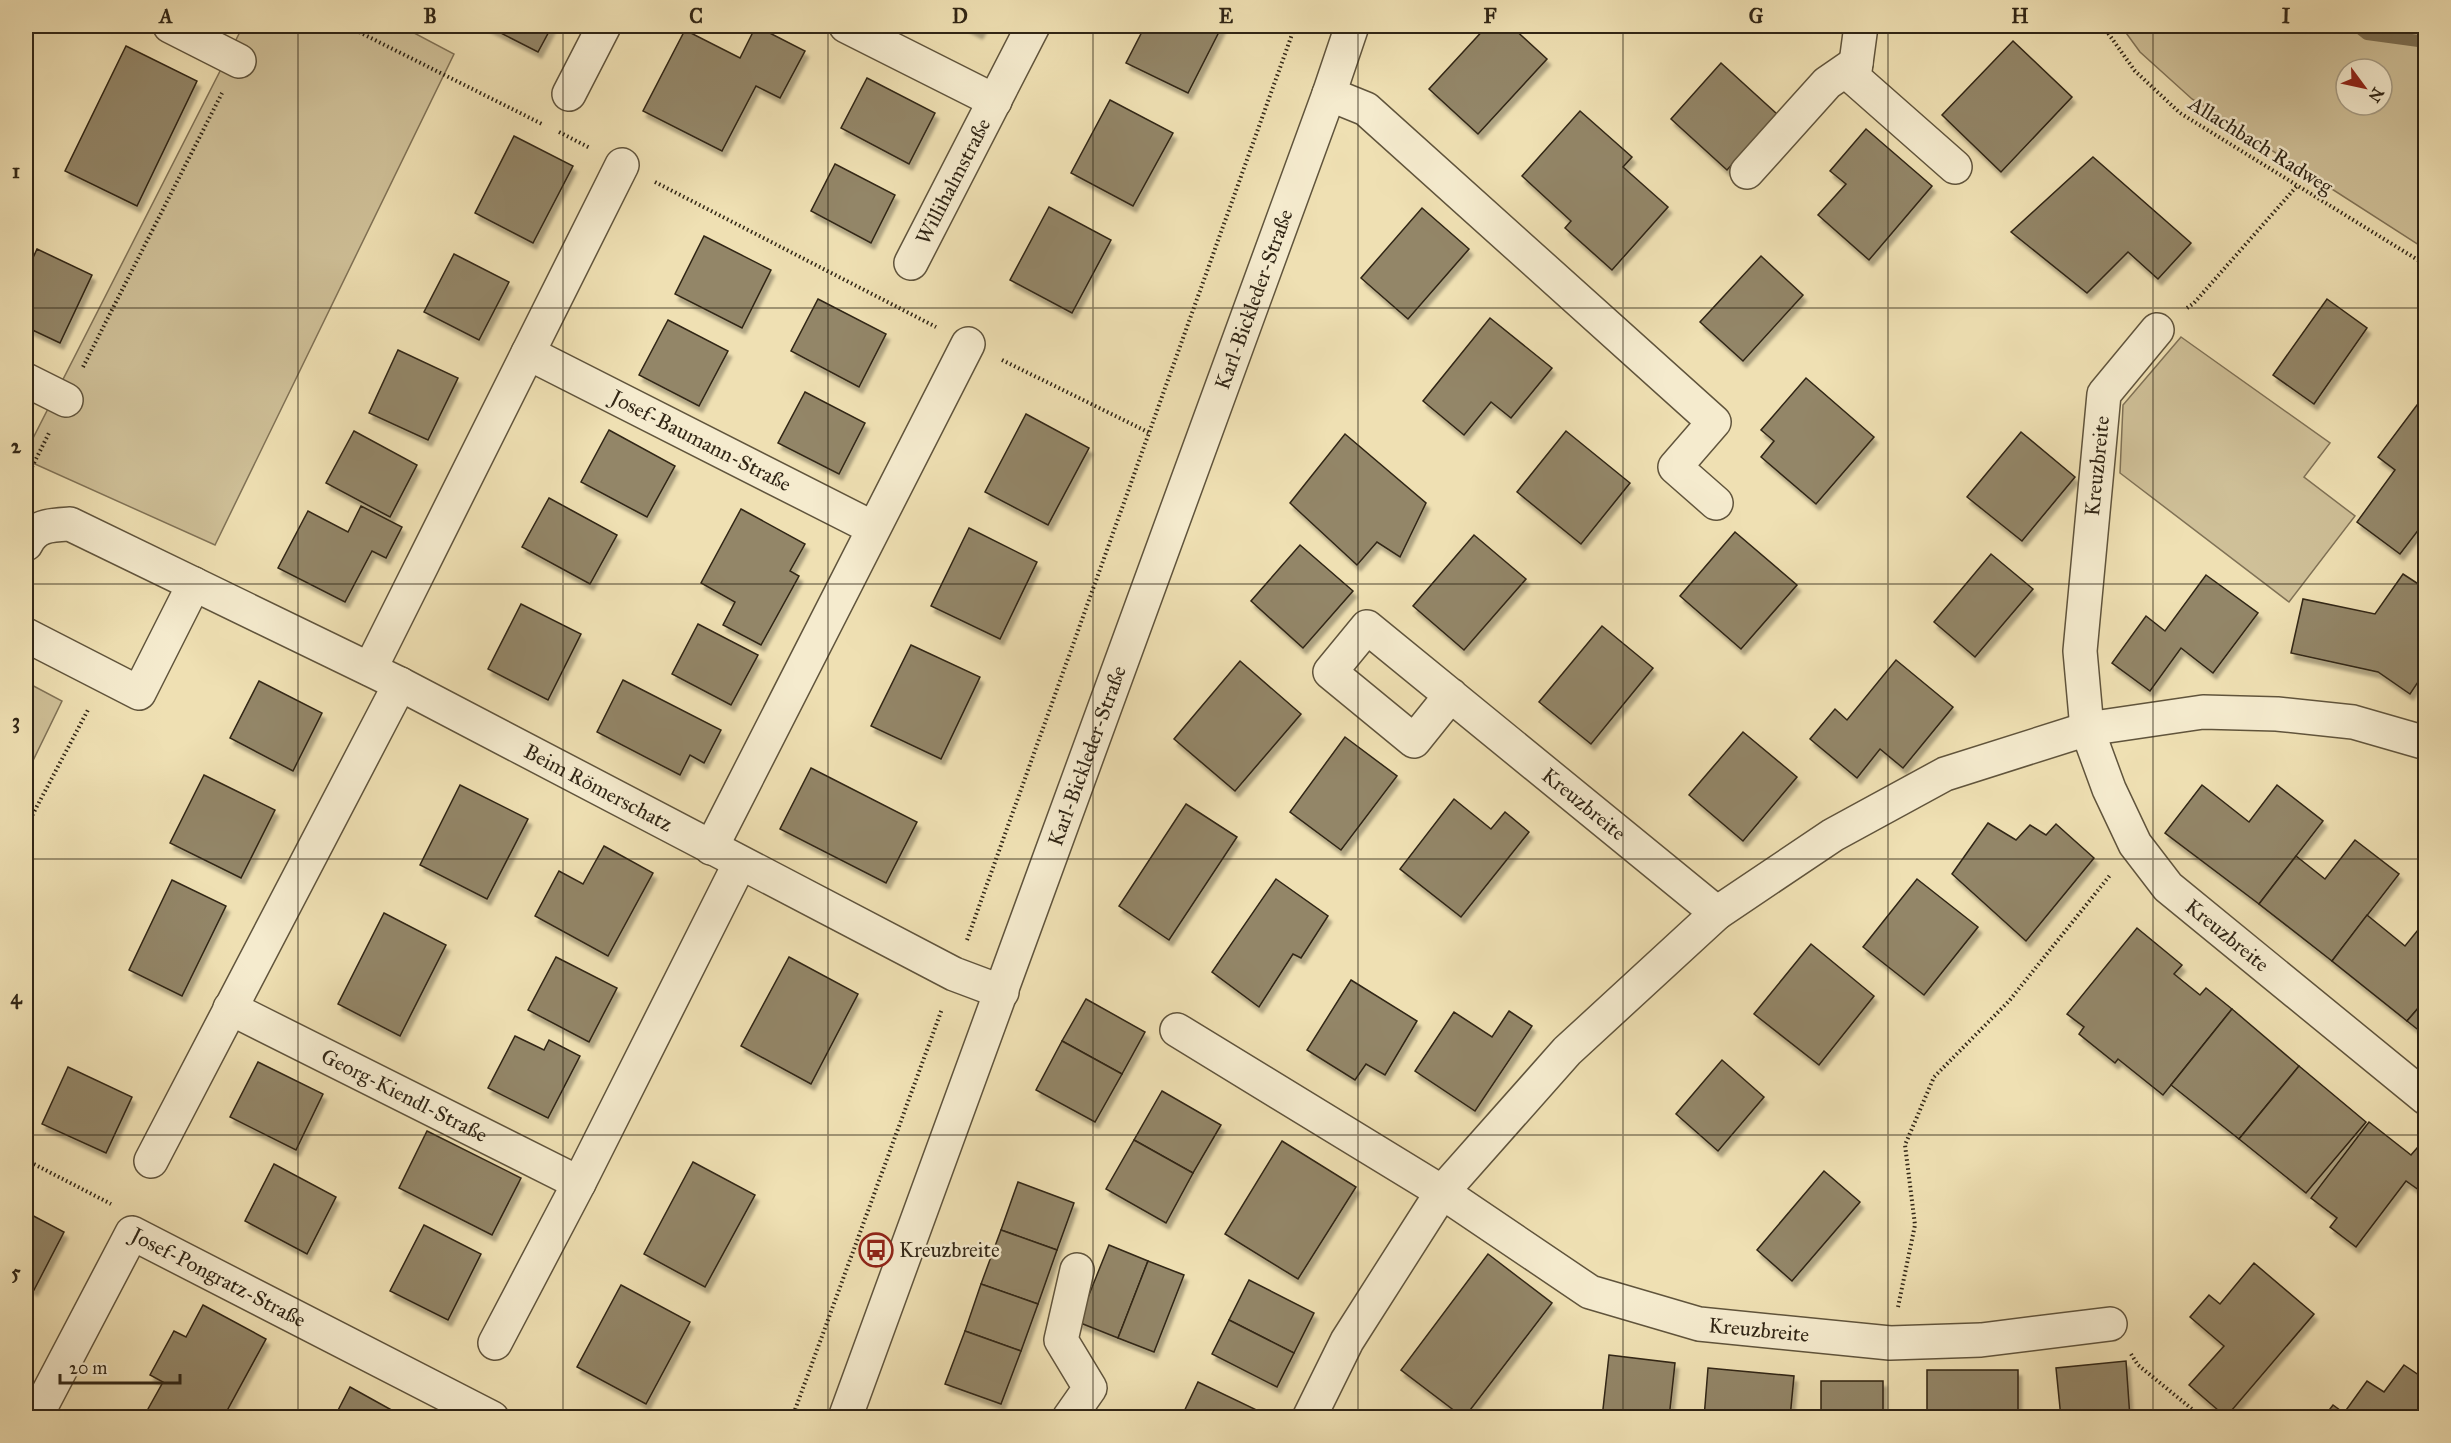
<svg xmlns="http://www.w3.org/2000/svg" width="2451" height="1443" font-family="'IM FELL Great Primer',serif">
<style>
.green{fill:#cfc098;stroke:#807256;stroke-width:1.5;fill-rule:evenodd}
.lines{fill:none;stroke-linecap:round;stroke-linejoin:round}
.stream{stroke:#7c6f53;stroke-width:12}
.building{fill:#938667;stroke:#302515;stroke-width:1.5;filter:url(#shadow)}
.minor-casing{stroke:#60543c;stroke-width:36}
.path{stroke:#302515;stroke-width:4;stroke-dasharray:1.5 3;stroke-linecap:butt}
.minor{stroke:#f5ebce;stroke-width:33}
.grid{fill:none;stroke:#302515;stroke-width:1.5;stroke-opacity:0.55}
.labels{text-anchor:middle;stroke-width:5;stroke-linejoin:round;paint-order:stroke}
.street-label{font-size:21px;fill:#302515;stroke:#f5ebce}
.poi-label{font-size:21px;fill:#302515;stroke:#f5ebce;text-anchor:start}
.neatline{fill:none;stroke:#302515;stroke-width:2}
.grid-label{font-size:20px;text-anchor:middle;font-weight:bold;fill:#302515}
</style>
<defs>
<filter id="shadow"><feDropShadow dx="3.5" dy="6" stdDeviation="1.5" flood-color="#0004"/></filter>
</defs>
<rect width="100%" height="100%" fill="#efe0b3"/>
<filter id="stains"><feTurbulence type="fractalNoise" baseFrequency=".00333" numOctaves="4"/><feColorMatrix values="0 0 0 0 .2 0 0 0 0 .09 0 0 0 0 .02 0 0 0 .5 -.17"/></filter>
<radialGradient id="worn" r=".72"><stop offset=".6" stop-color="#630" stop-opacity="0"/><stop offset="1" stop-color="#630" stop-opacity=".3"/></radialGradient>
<g class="green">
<polygon points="243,26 401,26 454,54 215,545 26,460 26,452"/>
<path d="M2121,26H2425V249L2192,99L2140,52ZM2346,69H2382V105H2346Z"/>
<polygon points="2181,337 2330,443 2304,477 2355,516 2289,602 2120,473 2123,405"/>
<polygon points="26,682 62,701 26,775"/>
</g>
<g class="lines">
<polyline class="stream" points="2357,26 2367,34 2426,42"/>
</g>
<g class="building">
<polygon points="487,26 552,26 538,52"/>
<polygon points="756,26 805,51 780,98 756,86 722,151 643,111 685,30 740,58"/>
<polygon points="966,26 983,26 979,33"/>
<polygon points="1145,26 1222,26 1188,93 1126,63"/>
<polygon points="1487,26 1511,26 1547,59 1478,134 1429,89"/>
<polygon points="2013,41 2072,97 2001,172 1942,115"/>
<polygon points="126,46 197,81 137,206 65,171"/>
<polygon points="1721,63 1777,114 1727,170 1671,119"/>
<polygon points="867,78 935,113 909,164 841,128"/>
<polygon points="1110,100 1173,133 1133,206 1071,173"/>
<polygon points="1580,111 1632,157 1623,167 1668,207 1612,270 1565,228 1571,221 1522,176"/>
<polygon points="1866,129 1932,186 1869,260 1818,215 1846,184 1830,171"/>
<polygon points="514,136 573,166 533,243 475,213"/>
<polygon points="2093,157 2191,243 2158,279 2128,252 2087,293 2011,232"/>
<polygon points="835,164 895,195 871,243 811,211"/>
<polygon points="1049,207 1111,240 1072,313 1010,280"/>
<polygon points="1422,208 1469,249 1408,319 1361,278"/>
<polygon points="704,236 771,270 742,328 675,294"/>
<polygon points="37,249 92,275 60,343 26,327 26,273"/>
<polygon points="454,254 509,282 479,340 424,312"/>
<polygon points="1761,256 1803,295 1743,361 1700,322"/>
<polygon points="818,299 886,334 859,387 791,351"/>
<polygon points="2327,299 2367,328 2314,404 2273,375"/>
<polygon points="1490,318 1552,368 1511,418 1491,402 1464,435 1423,401"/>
<polygon points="668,320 728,351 699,406 639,375"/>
<polygon points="398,350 458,378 428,440 369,413"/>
<polygon points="1806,378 1874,437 1816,504 1761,457 1774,441 1761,430"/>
<polygon points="805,392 865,423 839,474 778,443"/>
<polygon points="2426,393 2426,520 2400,554 2357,522 2395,470 2378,457"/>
<polygon points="1026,414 1089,448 1048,525 985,492"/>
<polygon points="609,430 675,466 647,517 581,482"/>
<polygon points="354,431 417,465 390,517 326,483"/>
<polygon points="1566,431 1630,483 1581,544 1517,492"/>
<polygon points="2021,432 2075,477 2022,541 1967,497"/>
<polygon points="1345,434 1426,503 1400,557 1377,542 1357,565 1290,503"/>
<polygon points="549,498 617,535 590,584 522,547"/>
<polygon points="361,506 402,527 386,558 372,551 345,602 278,568 308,511 348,532"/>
<polygon points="741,509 805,544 790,571 799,576 761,645 723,625 735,602 701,583"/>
<polygon points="969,528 1037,562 1000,639 931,606"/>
<polygon points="1735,532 1797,585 1741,649 1680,596"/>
<polygon points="1474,535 1526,579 1464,650 1413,606"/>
<polygon points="1300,545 1353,591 1303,648 1251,601"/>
<polygon points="1991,554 2033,589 1975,657 1934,622"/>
<polygon points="2403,574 2426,589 2426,670 2410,694 2378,672 2291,653 2303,599 2375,614"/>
<polygon points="2206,575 2258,613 2213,673 2181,648 2150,691 2112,663 2146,616 2165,631"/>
<polygon points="521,604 581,634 548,700 488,669"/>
<polygon points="698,624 758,655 731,705 672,674"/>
<polygon points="1602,626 1653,668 1591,744 1539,702"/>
<polygon points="911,645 980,677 941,759 871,726"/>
<polygon points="1896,660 1953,707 1903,768 1880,749 1857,778 1810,739 1835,709 1847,720"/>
<polygon points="1240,661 1301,714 1235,791 1174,739"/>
<polygon points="623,680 721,730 704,763 690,755 680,775 597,732"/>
<polygon points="259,681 322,713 293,771 230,738"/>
<polygon points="1743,732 1797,777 1743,841 1689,795"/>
<polygon points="1345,737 1397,776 1341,850 1290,812"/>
<polygon points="811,768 917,822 886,883 780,829"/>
<polygon points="204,775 275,810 241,878 170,843"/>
<polygon points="460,785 528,819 487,899 420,865"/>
<polygon points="2202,785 2249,822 2277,785 2323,821 2259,904 2165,833"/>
<polygon points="1454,799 1491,829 1505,812 1529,832 1461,917 1400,869"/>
<polygon points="1186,804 1237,837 1169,940 1119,906"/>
<polygon points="1988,823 2016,840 2030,825 2046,835 2056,824 2094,858 2026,941 1952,874"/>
<polygon points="2355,840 2399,874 2332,961 2259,904 2296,856 2325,879"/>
<polygon points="604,846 653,873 608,956 535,916 559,871 583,884"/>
<polygon points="1276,879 1328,916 1301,958 1293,954 1259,1007 1212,972"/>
<polygon points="1917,879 1978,927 1924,995 1863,947"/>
<polygon points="172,880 226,906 182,996 129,970"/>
<polygon points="384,913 446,945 400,1036 338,1004"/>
<polygon points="2367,915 2405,946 2426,920 2426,999 2407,1021 2332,961"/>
<polygon points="2137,928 2182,965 2174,974 2200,995 2206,988 2232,1009 2163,1095 2118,1059 2115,1063 2079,1034 2084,1027 2067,1014"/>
<polygon points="1811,944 1874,996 1819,1065 1754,1014"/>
<polygon points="556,957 617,988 589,1042 528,1010"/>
<polygon points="789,957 858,994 811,1084 741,1046"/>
<polygon points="1351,980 1417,1021 1385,1075 1366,1064 1355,1080 1307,1050"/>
<polygon points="1086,999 1145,1032 1122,1074 1062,1041"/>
<polygon points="2426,999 2426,1036 2407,1021"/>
<polygon points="2232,1009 2299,1066 2239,1139 2171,1085"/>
<polygon points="1509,1011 1532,1026 1475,1111 1415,1071 1454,1012 1492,1037"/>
<polygon points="515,1036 544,1050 549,1040 580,1056 548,1118 488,1088"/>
<polygon points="1062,1041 1122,1074 1095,1122 1036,1090"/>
<polygon points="1722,1060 1764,1097 1718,1151 1676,1114"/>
<polygon points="258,1062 323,1094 296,1150 230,1117"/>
<polygon points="2299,1066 2366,1122 2306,1193 2239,1139"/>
<polygon points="68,1067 132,1097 106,1153 42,1124"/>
<polygon points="1162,1091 1221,1125 1193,1173 1134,1140"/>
<polygon points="2369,1122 2411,1155 2424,1140 2426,1141 2426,1195 2406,1181 2356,1247 2330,1227 2337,1218 2311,1198"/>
<polygon points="427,1131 521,1178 492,1235 399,1188"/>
<polygon points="1134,1140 1193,1173 1166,1223 1106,1189"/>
<polygon points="1282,1141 1356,1187 1298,1279 1225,1234"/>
<polygon points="693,1162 755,1195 705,1287 644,1254"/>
<polygon points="274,1164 336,1197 307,1254 245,1221"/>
<polygon points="1824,1171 1860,1202 1792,1281 1757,1250"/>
<polygon points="1018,1182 1074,1203 1057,1250 1001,1230"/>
<polygon points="26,1212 64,1232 34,1290 26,1285"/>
<polygon points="424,1225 481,1254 448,1320 390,1291"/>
<polygon points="1001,1230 1057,1250 1038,1304 981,1284"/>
<polygon points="1109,1245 1148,1261 1118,1338 1078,1322"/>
<polygon points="1488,1254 1552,1303 1464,1418 1401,1370"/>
<polygon points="1148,1261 1184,1275 1154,1352 1118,1338"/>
<polygon points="2254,1263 2314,1314 2226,1417 2189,1385 2224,1346 2190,1317 2209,1295 2220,1304"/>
<polygon points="1249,1280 1314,1313 1294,1353 1229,1320"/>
<polygon points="981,1284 1038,1304 1021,1351 965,1331"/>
<polygon points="621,1285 690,1322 646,1404 577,1367"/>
<polygon points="203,1305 266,1339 223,1418 143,1418 163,1382 150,1375 174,1331 186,1337"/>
<polygon points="1229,1320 1294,1353 1277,1387 1212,1354"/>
<polygon points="965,1331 1021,1351 1001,1404 945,1384"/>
<polygon points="1609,1355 1675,1363 1669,1418 1602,1418"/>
<polygon points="2126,1361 2130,1418 2061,1418 2056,1368"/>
<polygon points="2404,1365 2426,1380 2426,1418 2323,1418 2333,1405 2344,1413 2367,1381 2384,1392"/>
<polygon points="1708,1368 1794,1376 1790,1418 1704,1418"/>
<rect x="1927" y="1370" width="91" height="48"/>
<rect x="1821" y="1381" width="62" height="37"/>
<polygon points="1198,1382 1263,1413 1261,1418 1181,1418"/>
<polygon points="350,1387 406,1418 334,1418"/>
</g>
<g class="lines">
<defs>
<g id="minor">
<polyline points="170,26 239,61"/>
<polyline points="846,26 995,101"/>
<polyline points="1861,26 1854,78 1955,167"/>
<polyline points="569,94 604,26"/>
<polyline points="1329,94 1366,109 1714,422 1675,467 1716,503"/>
<polyline points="1747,172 1827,83 1856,63"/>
<path id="s1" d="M911,263L1033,26"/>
<path id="s2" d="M2157,330L2104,394L2080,651L2087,729L2109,789L2135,844L2168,887L2426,1098"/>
<path id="s3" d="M528,353L873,528"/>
<polyline points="26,380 66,400"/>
<path id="s4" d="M26,544C35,525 51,525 70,524L400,684L954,974L1002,992"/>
<polyline points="26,635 139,693 194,584"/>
<polyline points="370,669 622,165"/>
<path id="s5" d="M1451,695L1414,741L1330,672L1367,627L1717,913"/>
<polyline points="711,848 968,344"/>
<path id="s6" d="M230,1008L579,1183"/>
<path id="s7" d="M1177,1030L1442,1192L1590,1292L1699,1324L1890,1343L1981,1340L2110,1324"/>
<polyline points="151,1161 400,684"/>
<polyline points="495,1343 579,1183 740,863"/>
<path id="s8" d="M35,1418L132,1233L492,1418"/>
<path id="s9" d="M845,1418L1329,94L1352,26"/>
<polyline points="1069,1418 1090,1388 1061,1340 1077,1270"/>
<polyline points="1309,1418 1347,1341 1442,1192 1567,1051 1717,913 1833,835 1945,774 2087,729 2203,712 2277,714 2353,722 2426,743"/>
</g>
</defs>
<use href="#minor" class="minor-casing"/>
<g class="path">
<polyline points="347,26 544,125"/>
<polyline points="2103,26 2135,71 2180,113 2426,265"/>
<polyline points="1390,33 1393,26"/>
<polyline points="559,132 590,148"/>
<polyline points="655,182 936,327"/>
<polyline points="2187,308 2194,303 2297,186"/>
<polyline points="1002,360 1150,433"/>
<polyline points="83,367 222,93"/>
<polyline points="26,479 49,433"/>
<polyline points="26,827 89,708"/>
<polyline points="967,940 1295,26"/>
<polyline points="26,1160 111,1204"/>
<polyline points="1898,1307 1915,1225 1905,1145 1934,1077 2009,1001 2111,874"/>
<polyline points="2131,1354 2138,1365 2203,1418"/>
<polyline points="792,1418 942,1009"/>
</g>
<use href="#minor" class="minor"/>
</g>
<path class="grid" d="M298,26V1418M563,26V1418M828,26V1418M1093,26V1418M1358,26V1418M1623,26V1418M1888,26V1418M2153,26V1418M26,308H2426M26,584H2426M26,859H2426M26,1135H2426"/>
<defs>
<symbol id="bus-ring" viewBox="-11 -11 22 22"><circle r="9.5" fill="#f5ebce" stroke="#8f2418" stroke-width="1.5"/><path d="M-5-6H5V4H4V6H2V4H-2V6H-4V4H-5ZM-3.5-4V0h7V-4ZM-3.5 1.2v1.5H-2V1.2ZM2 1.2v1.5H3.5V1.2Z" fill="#8f2418"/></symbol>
</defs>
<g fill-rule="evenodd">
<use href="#bus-ring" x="857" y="1231" width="38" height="38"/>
</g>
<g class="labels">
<g class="street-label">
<text transform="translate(2261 145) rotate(32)" y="7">Allachbach Radweg</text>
<text dy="7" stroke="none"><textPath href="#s1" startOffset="92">Willihalmstraße</textPath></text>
<text dy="7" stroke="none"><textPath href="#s9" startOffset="1191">Karl-Bickleder-Straße</textPath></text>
<text dy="7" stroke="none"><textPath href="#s3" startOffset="194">Josef-Baumann-Straße</textPath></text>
<text transform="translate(2097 466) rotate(-84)" y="7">Kreuzbreite</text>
<text dy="7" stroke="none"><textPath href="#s9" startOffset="705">Karl-Bickleder-Straße</textPath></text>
<text dy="7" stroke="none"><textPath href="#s4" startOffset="642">Beim Römerschatz</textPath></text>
<text dy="7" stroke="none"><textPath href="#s5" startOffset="506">Kreuzbreite</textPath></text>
<text dy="7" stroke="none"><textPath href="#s2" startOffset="675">Kreuzbreite</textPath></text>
<text dy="7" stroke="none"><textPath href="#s6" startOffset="195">Georg-Kiendl-Straße</textPath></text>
<text dy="7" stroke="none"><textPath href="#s8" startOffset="306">Josef-Pongratz-Straße</textPath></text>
<text dy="7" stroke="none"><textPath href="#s7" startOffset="663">Kreuzbreite</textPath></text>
</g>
<g class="poi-label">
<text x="899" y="1257">Kreuzbreite</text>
</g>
</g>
<rect width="2451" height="1443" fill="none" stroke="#efe0b3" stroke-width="66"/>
<g transform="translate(2364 87) rotate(123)"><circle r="28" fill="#f5ebce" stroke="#a69c84" stroke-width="1.5"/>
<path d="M0-4.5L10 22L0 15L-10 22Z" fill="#8f2418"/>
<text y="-9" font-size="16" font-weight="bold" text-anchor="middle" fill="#302515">N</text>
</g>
<path d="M60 1374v9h120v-9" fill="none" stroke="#302515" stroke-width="3"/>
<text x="69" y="1374" font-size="18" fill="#302515" stroke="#f5ebce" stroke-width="4.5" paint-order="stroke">20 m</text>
<rect x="33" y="33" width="2385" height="1377" class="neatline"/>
<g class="grid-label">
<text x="166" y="23">A</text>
<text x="430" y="23">B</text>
<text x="696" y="23">C</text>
<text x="960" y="23">D</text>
<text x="1226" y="23">E</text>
<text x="1490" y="23">F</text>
<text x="1756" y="23">G</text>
<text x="2020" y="23">H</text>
<text x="2286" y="23">I</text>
<text x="16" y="178">1</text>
<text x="16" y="453">2</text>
<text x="16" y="728">3</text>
<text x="16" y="1004">4</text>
<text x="16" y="1279">5</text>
</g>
<rect width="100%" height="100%" filter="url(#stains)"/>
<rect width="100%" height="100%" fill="url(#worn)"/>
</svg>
